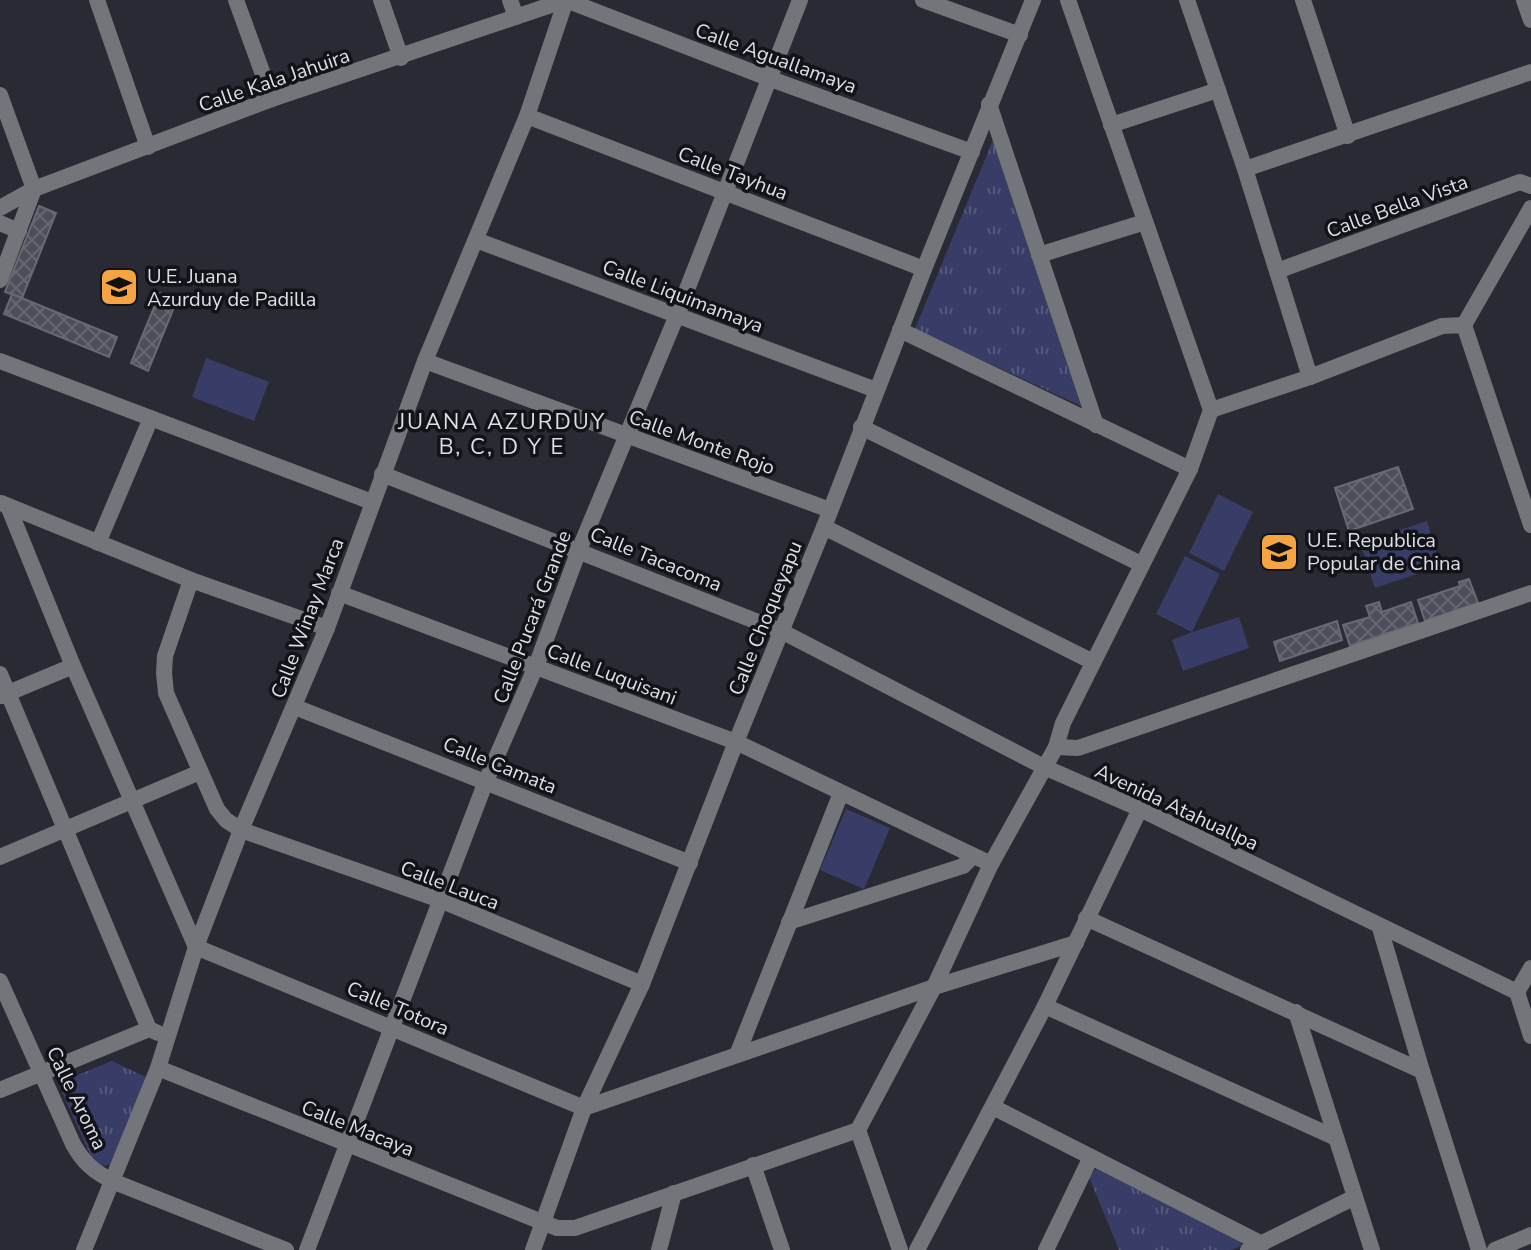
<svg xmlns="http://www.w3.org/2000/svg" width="1531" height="1250" font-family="'Nunito Sans',sans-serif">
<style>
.grass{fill:#383d67}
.park{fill:url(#park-tufts)}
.building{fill:url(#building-cross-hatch);stroke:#676974;stroke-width:2}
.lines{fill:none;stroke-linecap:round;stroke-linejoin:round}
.minor{stroke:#74757a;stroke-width:16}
.labels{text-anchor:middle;stroke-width:7;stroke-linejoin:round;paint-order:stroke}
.street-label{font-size:20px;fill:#dedfe6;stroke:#121318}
.poi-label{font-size:20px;fill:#dedfe6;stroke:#121318;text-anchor:start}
.neighbourhood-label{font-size:22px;letter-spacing:2px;fill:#dedfe6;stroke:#121318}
</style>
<defs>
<pattern id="park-tufts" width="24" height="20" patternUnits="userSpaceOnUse" patternTransform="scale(2)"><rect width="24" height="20" fill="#383d67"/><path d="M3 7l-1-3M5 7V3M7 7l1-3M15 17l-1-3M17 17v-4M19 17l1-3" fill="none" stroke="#54597d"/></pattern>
<pattern id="building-cross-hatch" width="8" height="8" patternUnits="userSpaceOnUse" patternTransform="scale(2)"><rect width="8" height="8" fill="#4c4e59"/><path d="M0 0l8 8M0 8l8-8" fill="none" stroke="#656771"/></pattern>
</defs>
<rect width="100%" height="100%" fill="#292a34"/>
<g class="grass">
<polygon points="206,358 269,382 254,421 192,397"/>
<polygon points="1218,494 1253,512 1224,571 1189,553"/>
<polygon points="1427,521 1441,566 1375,588 1360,543"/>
<polygon points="1185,556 1220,574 1192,632 1239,617 1249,648 1183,671 1172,640 1192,632 1156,614"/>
<polygon points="846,809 890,828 864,889 820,870"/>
</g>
<g class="park">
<polygon points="993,140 1081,406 915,329"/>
<polygon points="112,1061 148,1078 111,1164 103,1166 92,1159 58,1083"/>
<polygon points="1096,1169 1241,1240 1241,1246 1231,1250 1119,1250 1089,1177"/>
</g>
<g class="building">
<polygon points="39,206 56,213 22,298 5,292"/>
<polygon points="160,293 177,300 148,371 131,363"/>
<polygon points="12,294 117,337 109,357 4,314"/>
<polygon points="1398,467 1413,509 1349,531 1335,488"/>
<polygon points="1469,579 1478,603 1425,621 1418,600 1460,586 1459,582"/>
<polygon points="1379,602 1382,612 1411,602 1418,623 1350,646 1343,625 1370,617 1366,606"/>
<polygon points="1337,621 1342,640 1280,661 1274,642"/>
</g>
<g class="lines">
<g class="minor">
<polyline points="97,0 148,147"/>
<polyline points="236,0 272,99"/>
<polyline points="381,0 401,58"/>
<polyline points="510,0 516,17"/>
<polyline points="923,0 1020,35"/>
<polyline points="1187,0 1245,169 1310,377"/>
<polyline points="1303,0 1348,136"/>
<polyline points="1524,0 1531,20"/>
<polyline points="0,95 34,189 0,280"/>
<polyline points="989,104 1096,425"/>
<polyline points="527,116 924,269"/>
<polyline points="1111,125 1218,90"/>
<polyline points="1245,169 1531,72"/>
<polyline points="0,208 34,189 272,99 566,0"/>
<polyline points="0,223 19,231"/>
<polyline points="476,240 876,390"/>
<polyline points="1039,255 1145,222"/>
<polyline points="1277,271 1520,182 1531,186"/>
<polyline points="1464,325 1531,208"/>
<polyline points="900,330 1190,469"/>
<polyline points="0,361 372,502"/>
<polyline points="425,361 830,510"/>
<polyline points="1211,410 1310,377 1442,326 1464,325 1531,525"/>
<polyline points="861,427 1141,564"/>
<polyline points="382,474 781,631 1044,767 1140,809 1517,992 1531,1036"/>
<polyline points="1,503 191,580 327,628"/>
<polyline points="8,506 73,666 196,947 584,1108 934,987 1076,943"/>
<polyline points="824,527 1093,662"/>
<polyline points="98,543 151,418"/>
<polyline points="191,580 165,656 164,673 166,693 217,809 226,820 241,830 440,900 642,984"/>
<polyline points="339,593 736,742 991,864"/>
<polyline points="0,674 149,1029"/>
<polyline points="1,696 73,666"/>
<polyline points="295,707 690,863"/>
<polyline points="1056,747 1078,748 1531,593"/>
<polyline points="0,857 200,772"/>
<polyline points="1086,918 1422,1071"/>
<polyline points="789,922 963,866 972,857"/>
<polyline points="1380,928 1422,1071 1479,1250"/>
<path d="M0,981L73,1144C83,1162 93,1171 112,1181L286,1250"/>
<polyline points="1517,992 1531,968"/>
<polyline points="1045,1006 1336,1138"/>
<polyline points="1296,1012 1372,1250"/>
<polyline points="737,1055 841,793"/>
<polyline points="158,1068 557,1228 575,1228 858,1130 934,987 991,864 1056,747 1063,723 1190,469 1211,410 1068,0"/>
<polyline points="0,1090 149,1029 158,1033"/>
<polyline points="993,1107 1262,1244"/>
<polyline points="858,1130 900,1250"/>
<polyline points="753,1165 782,1250"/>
<polyline points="84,1250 158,1068 196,947 241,830 327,628 425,361 527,116 566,0 768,78 972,152"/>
<polyline points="307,1250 486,781 536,666 579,550 677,315 800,0"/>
<polyline points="533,1250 584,1108 642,984 736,742 824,527 924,269 1033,0"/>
<polyline points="659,1250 674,1193"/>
<polyline points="917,1250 1045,1006 1140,809"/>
<polyline points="1046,1250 1091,1157"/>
<polyline points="1248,1250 1355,1197"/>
<polyline points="1495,1250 1531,1235"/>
</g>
</g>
<defs>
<symbol id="school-square" viewBox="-11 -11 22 22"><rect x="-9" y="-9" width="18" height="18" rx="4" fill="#f4a443" stroke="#121318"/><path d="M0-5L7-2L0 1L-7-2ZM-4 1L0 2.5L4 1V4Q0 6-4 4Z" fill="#111"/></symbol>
</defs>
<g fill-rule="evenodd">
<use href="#school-square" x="97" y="265" width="44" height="44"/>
<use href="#school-square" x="1257" y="530" width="44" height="44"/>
</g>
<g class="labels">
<g class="street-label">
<text transform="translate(776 58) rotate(20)" y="7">Calle Aguallamaya</text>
<text transform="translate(274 80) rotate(-19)" y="7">Calle Kala Jahuira</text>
<text transform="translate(733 173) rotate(21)" y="7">Calle Tayhua</text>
<text transform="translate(1397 206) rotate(-20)" y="7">Calle Bella Vista</text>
<text transform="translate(683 296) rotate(21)" y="7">Calle Liquimamaya</text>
<text transform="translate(702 442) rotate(20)" y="7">Calle Monte Rojo</text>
<text transform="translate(656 559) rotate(22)" y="7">Calle Tacacoma</text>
<text transform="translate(532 617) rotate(-69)" y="7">Calle Pucará Grande</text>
<text transform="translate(307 618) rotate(-69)" y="7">Calle Winay Marca</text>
<text transform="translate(765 618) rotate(-68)" y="7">Calle Choqueyapu</text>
<text transform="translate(612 674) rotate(21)" y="7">Calle Luquisani</text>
<text transform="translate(500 765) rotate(22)" y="7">Calle Camata</text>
<text transform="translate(1177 807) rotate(25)" y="7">Avenida Atahuallpa</text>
<text transform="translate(450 885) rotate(21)" y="7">Calle Lauca</text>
<text transform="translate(398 1008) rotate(23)" y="7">Calle Totora</text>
<text transform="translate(77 1098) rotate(64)" y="7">Calle Aroma</text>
<text transform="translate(358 1128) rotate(22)" y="7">Calle Macaya</text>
</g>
<g class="poi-label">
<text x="147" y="283">U.E. Juana<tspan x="147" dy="23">Azurduy de Padilla</tspan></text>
<text x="1307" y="547">U.E. Republica<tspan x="1307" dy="23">Popular de China</tspan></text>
</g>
<g class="neighbourhood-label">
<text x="502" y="429">JUANA AZURDUY<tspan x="502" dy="25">B, C, D Y E</tspan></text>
</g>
</g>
</svg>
